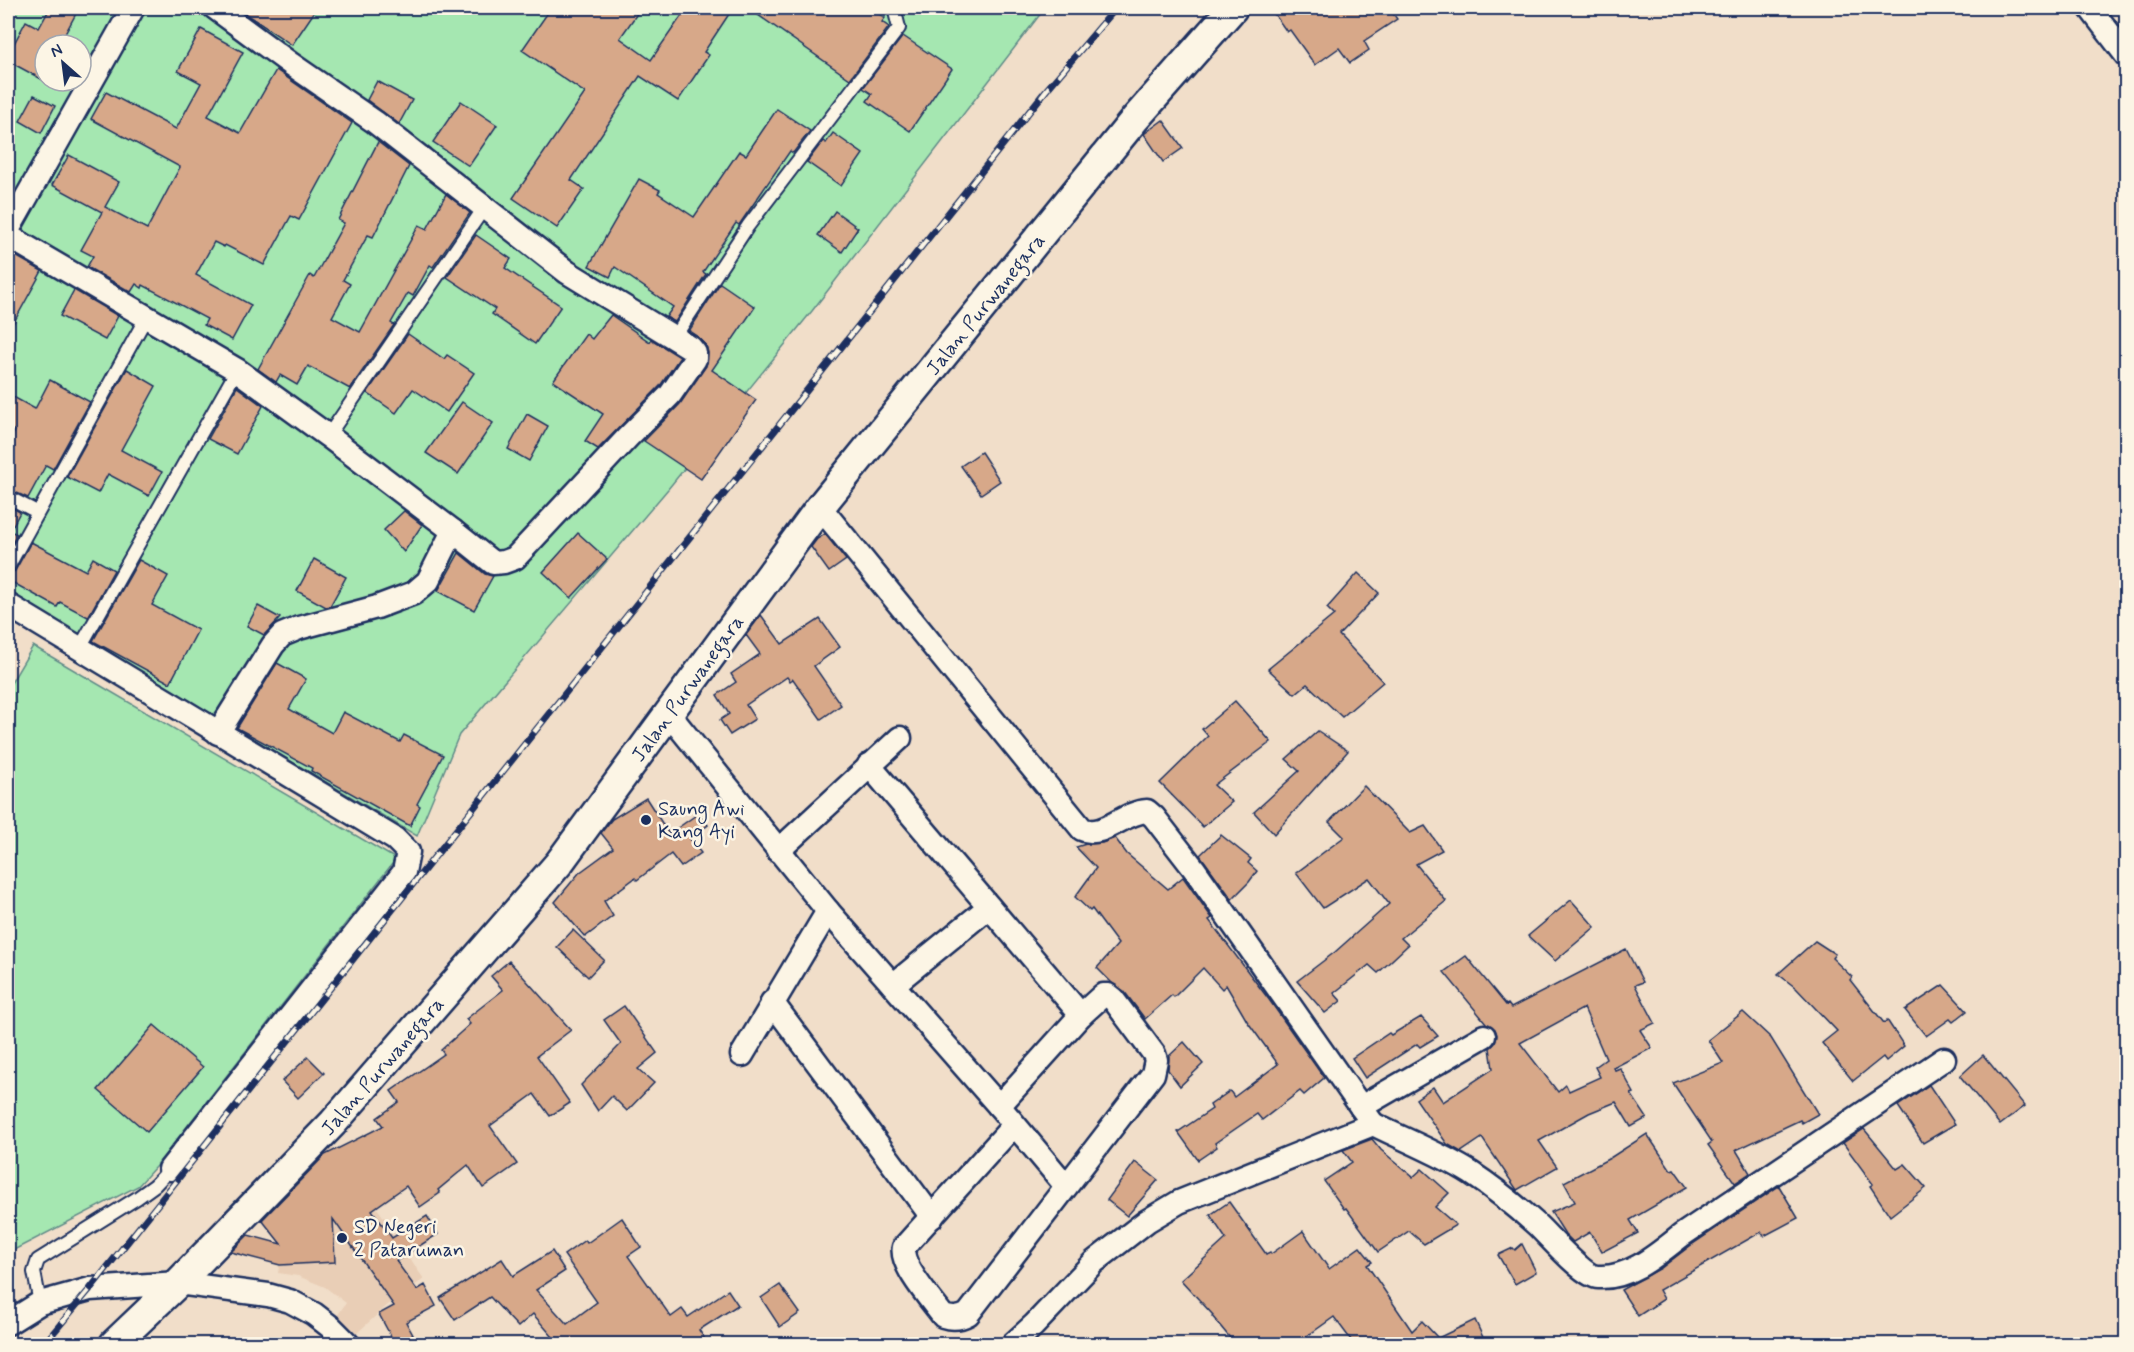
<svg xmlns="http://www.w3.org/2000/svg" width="2134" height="1352" font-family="Mynerve,sans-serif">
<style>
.built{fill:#e9ceb6}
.green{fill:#a5e7b1;stroke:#608b88;stroke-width:1.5;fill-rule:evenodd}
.building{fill:#d7a889;stroke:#1b2f5e;stroke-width:1.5;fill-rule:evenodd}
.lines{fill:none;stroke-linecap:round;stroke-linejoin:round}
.service-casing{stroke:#1b2f5e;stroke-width:16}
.minor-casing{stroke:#1b2f5e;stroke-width:27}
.tertiary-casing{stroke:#1b2f5e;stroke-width:33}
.service{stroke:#fcf5e5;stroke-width:12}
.minor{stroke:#fcf5e5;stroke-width:22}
.tertiary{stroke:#fcf5e5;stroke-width:28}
.rail-casing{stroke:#1b2f5e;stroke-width:7}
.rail{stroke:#fcf5e5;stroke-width:4.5;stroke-dasharray:14;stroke-linecap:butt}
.poi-dot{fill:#1b2f5e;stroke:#fcf5e5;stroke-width:2}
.labels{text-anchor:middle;stroke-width:5;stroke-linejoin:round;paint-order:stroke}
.street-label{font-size:20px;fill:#1b2f5e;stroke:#fcf5e5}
.poi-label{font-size:20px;fill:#1b2f5e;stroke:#fcf5e5;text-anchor:start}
</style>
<rect width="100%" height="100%" fill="#f1dec9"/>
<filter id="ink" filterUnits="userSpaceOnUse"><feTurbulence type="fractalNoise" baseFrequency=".0167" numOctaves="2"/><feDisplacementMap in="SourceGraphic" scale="12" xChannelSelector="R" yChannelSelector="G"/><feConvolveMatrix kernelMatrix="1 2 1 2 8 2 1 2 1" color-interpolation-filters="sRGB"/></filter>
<g filter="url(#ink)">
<polygon class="built" points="331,1146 394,1231 392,1234 424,1279 391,1302 357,1333 337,1316 346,1303 325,1287 298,1276 278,1273 283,1243 324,1213 295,1172"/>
<g class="green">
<path d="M8,8H1045L812,311L668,489L459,735L417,836L8,593ZM45,45H81V81H45Z"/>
<polygon points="33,646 396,859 156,1166 138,1186 8,1253 8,688"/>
</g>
<g class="building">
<polygon points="50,8 79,8 59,45 45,45 45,81 8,61 8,55 26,21 39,28"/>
<polygon points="237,8 317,8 292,45"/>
<polygon points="551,8 641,8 620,38 651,60 687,8 733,8 704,52 709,55 678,101 640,76 571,180 584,189 557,228 513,198 585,93 522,50"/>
<polygon points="748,8 870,8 885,18 882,22 889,27 850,79"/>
<polygon points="1270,8 1389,8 1397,19 1364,41 1369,50 1350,63 1339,48 1315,65 1290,30 1287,32"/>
<polygon points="201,29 243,52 208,116 240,133 276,70 352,123 299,220 291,216 264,265 225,245 224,247 214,242 196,275 251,305 232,340 204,325 207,319 143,285 142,288 136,284 131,292 87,267 93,256 81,250 102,212 52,185 69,155 119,182 105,207 147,229 180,167 91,119 106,92 176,129 201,83 178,71"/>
<polygon points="903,36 952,69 910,131 867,101 872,94 863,88"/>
<polygon points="377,81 412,100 399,124 367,100"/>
<polygon points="34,95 55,106 41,133 20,121"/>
<polygon points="461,101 497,125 469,166 433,142"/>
<polygon points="777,109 810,131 793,153 790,151 739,225 736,223 703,272 706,274 675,322 666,317 673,307 615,267 610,277 589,266 639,179 660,190 658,193 694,217 739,151 746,155"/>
<polygon points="1163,120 1183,148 1163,162 1144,134"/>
<polygon points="833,133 863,154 841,186 807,162 823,141 826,143"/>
<polygon points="378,142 409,166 373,237 368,235 343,280 350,284 332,317 360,332 419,225 427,229 446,194 470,213 433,267 430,265 413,296 408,293 391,323 394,325 350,389 308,366 297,385 280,375 276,382 258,369 310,275 314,278 344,223 338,220"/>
<polygon points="835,211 858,228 842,252 818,235"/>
<polygon points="476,235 511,259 505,268 561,306 535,344 492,314 495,309 447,277"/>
<polygon points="14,255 42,271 8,333 8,266"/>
<polygon points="720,283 755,307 712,370 756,400 701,479 644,441 680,404 706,366 708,353 706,345 698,337 689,331"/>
<polygon points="74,290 118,316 105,340 60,316"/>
<polygon points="611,315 650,342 651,339 680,357 660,386 598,449 585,441 603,414 553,381 586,334 592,339"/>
<polygon points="408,334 444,359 447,355 474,373 447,412 413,389 396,413 367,393"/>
<polygon points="127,369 156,386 121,450 162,472 149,496 108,474 98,493 67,477"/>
<polygon points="50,380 90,402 53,469 46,465 28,498 8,489 8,445 15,431 8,427 8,394 35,409"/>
<polygon points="237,387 263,406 237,454 208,439"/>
<polygon points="462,402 493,423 458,474 426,453"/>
<polygon points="527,414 548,426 529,461 508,449"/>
<polygon points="981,452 1000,481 981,494 961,466"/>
<polygon points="8,506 20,512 10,531 17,534 8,551"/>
<polygon points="404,511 422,525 404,552 384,530"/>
<polygon points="578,533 607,559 571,598 543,572"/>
<polygon points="825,534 846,560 829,572 811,547 817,539"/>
<polygon points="31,542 86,571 93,558 114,570 88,617 60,602 57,607 8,580 8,575 15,571"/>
<polygon points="459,553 485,574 493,576 474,610 438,591"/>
<polygon points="314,559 346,577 330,606 326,607 297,591"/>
<polygon points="139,560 168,576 152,605 198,630 170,683 93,641"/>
<polygon points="1358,573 1379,593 1339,635 1383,682 1342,717 1307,684 1295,694 1268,669 1334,615 1327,608"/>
<polygon points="258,606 280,618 264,635 247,626"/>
<polygon points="761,615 782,644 820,619 840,647 814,666 841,705 821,719 793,679 790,681 787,677 746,705 755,719 730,735 720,720 729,714 717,695 736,682 731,674 760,654 746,635"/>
<polygon points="277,663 306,679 289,709 332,733 343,712 400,742 404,735 443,755 417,804 420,806 410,826 311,771 312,768 237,728"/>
<polygon points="1235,701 1271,742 1214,785 1232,802 1203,827 1160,783 1208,736 1202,729"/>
<polygon points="1318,731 1348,751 1274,834 1254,812 1299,771 1286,759"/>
<polygon points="1364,786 1410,833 1425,826 1442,850 1416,864 1446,901 1401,938 1408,945 1378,973 1369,965 1334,993 1341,1001 1325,1013 1297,981 1335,952 1389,904 1369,878 1323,908 1296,873 1344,837 1329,822"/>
<polygon points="646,798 669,834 699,813 708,825 690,839 701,853 681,867 671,854 637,880 635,878 604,901 613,916 585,937 555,902 579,873 613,848 601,833 612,819"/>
<polygon points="1221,835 1251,859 1248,863 1257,871 1249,882 1232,899 1200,855"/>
<polygon points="1115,838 1127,854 1168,889 1183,877 1212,918 1209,920 1270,1001 1324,1078 1304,1095 1300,1091 1262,1120 1257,1114 1215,1143 1217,1147 1198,1160 1178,1132 1212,1109 1210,1105 1230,1091 1234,1097 1278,1064 1247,1021 1226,985 1222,989 1203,968 1174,997 1172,995 1145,1019 1124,991 1112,983 1097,968 1118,944 1092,909 1090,911 1075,897 1096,868 1076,847 1086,844 1102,843"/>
<polygon points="1571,900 1595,927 1555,961 1528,936"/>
<polygon points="573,930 604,960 588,977 557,947"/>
<polygon points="1815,941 1835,954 1832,958 1852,977 1850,980 1884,1023 1887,1020 1904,1046 1886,1061 1883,1057 1853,1081 1822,1043 1837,1031 1796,988 1778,974"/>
<path d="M1626,949L1643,982L1635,985L1655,1023L1640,1030L1652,1048L1613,1068L1615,1070L1620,1068L1634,1093L1631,1094L1647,1118L1631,1127L1616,1102L1589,1113L1539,1141L1557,1167L1517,1190L1482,1138L1461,1152L1447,1144L1416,1099L1433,1087L1443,1102L1493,1069L1490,1048L1495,1043L1497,1035L1495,1029L1486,1023L1444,972L1466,956L1506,1005L1508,1004L1511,1008ZM1584,1008L1606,1059L1595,1067L1600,1077L1569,1091L1566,1085L1558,1092L1520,1043Z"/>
<polygon points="509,961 571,1030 537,1056 570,1103 550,1116 534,1094 490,1126 517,1164 483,1188 468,1165 438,1190 440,1193 420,1207 406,1186 372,1210 392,1238 427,1216 438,1234 396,1261 417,1290 425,1285 436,1306 406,1322 418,1344 395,1344 379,1314 394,1306 333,1219 335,1262 280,1265 231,1252 248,1235 281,1244 262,1220 325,1155 383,1126 377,1118 399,1102 391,1091 444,1054 441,1050 470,1024 466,1019 503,990 491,976"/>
<polygon points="1943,985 1967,1011 1953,1022 1950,1019 1926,1036 1905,1010"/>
<polygon points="624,1006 657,1053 638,1069 654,1083 627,1111 612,1096 598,1111 581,1085 621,1044 604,1020"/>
<polygon points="1743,1012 1771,1038 1818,1114 1802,1123 1800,1120 1736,1150 1750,1173 1735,1183 1708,1145 1712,1142 1673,1083 1723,1063 1708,1040"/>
<polygon points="1421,1017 1438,1036 1420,1047 1417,1044 1365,1078 1352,1058 1389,1033 1391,1035"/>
<polygon points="154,1025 203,1067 147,1132 98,1090"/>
<polygon points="1184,1042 1203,1064 1180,1086 1168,1070 1169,1056"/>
<polygon points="1983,1055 2025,1106 2000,1125 1960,1076"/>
<polygon points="308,1057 324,1073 298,1098 282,1081"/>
<polygon points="1929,1085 1955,1124 1923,1143 1898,1106"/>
<polygon points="1864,1129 1897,1169 1905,1164 1926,1188 1890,1216 1870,1186 1873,1184 1843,1143"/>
<polygon points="1647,1134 1671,1170 1674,1169 1687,1187 1630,1220 1638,1233 1602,1252 1590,1232 1573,1242 1565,1234 1551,1212 1575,1202 1564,1182 1610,1158"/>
<polygon points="1372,1139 1381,1150 1413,1177 1422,1169 1449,1193 1435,1207 1456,1225 1424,1244 1409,1231 1378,1252 1346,1208 1344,1209 1324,1181 1352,1162 1343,1150"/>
<polygon points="1135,1162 1158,1180 1127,1216 1107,1200"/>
<polygon points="1779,1186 1798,1218 1764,1236 1761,1232 1659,1290 1664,1299 1638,1316 1621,1290 1661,1268 1690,1246"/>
<polygon points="1229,1202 1266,1254 1270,1252 1271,1254 1303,1231 1329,1269 1360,1247 1372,1262 1367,1265 1412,1331 1422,1321 1438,1338 1475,1320 1486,1344 1354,1344 1334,1317 1296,1344 1235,1344 1212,1316 1213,1315 1181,1280 1226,1239 1210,1215"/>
<polygon points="622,1218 641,1247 628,1256 671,1317 682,1309 688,1317 728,1290 738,1305 699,1330 708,1344 559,1344 533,1314 518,1327 490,1297 455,1320 440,1298 502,1259 513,1276 552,1251 565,1271 536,1290 567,1324 597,1302 564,1255 585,1240 587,1243"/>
<polygon points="1522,1244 1536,1272 1515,1284 1498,1255 1513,1248 1515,1250"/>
<polygon points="780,1285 800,1313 780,1327 761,1298"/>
</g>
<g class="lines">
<defs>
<g id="service">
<polyline points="674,338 748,226 899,28 894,8"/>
<polyline points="328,436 484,208"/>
<polyline points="8,497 37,512"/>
<polyline points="8,567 147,316"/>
<polyline points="79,649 237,370"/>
<polyline points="40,1303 34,1272 38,1260 137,1198 155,1185 170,1169"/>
</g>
<g id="minor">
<polyline points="215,8 291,64 375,122 567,272 691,348 695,353 695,359 670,395 628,437 515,558 504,562 493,563 453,531"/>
<polyline points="2090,8 2126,55"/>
<polyline points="8,230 133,8"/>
<polyline points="8,236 237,370 328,436 453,531 428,581 414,593 377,607 299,628 282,635 273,645 218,733"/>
<path d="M820,507L1082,829C1103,839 1123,812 1147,811L1154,817L1195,870L1373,1124L1179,1202L1147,1221L1094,1262L1034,1325L1013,1344"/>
<polyline points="8,605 395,839 408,852 404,872 170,1169"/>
<polyline points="668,713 828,911 999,1106 1066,1186"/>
<polyline points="869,765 1081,1015"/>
<polyline points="778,851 900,738"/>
<polyline points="893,985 989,907"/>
<polyline points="772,1002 932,1217"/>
<polyline points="742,1055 828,911"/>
<path d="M999,1106L1081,1015L1103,995H1108L1113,999L1154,1054L1156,1060L1153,1074L968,1314C959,1319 952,1319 943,1316C932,1301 899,1264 904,1247L1014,1125"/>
<polyline points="1361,1107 1484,1036"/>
<path d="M1373,1124C1405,1140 1441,1154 1471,1173C1494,1188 1516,1206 1536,1224C1548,1235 1584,1277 1598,1277C1630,1279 1659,1253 1682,1235L1944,1059"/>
<polyline points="8,1323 40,1303 90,1289 178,1283 268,1295 290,1301 314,1314 332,1328 348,1344"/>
</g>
<polyline id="tertiary" points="114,1344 178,1283 333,1123 559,863 820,507 1135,119 1233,8"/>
</defs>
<use href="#service" class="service-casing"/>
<use href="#minor" class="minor-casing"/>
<use href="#tertiary" class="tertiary-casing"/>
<use href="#service" class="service"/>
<use href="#minor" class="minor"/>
<use href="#tertiary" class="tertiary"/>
<defs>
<polyline id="rail" points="44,1344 90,1289 1048,88 1116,8"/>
</defs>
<use href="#rail" class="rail-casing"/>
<use href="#rail" class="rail"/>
</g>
</g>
<g class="poi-dot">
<circle cx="646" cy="820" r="6"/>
<circle cx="342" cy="1238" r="6"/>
</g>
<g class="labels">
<g class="street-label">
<text transform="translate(985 304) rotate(-51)" y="7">Jalan Purwanegara</text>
<text transform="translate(687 688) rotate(-54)" y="7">Jalan Purwanegara</text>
<text transform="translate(382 1066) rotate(-49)" y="7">Jalan Purwanegara</text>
</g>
<g class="poi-label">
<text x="658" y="815">Saung Awi<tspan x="658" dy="23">Kang Ayi</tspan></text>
<text x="354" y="1233">SD Negeri<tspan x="354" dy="23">2 Pataruman</tspan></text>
</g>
</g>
<rect width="2134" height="1352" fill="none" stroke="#fcf5e5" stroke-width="30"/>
<rect x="15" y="15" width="2104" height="1322" fill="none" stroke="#1b2f5e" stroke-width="2" filter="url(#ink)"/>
<g transform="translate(63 63) rotate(332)"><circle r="28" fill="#fcf5e5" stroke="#a2a6af" stroke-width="1.5"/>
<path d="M0-4.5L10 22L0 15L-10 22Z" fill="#1b2f5e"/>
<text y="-9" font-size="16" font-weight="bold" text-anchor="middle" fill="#1b2f5e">N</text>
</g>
</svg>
